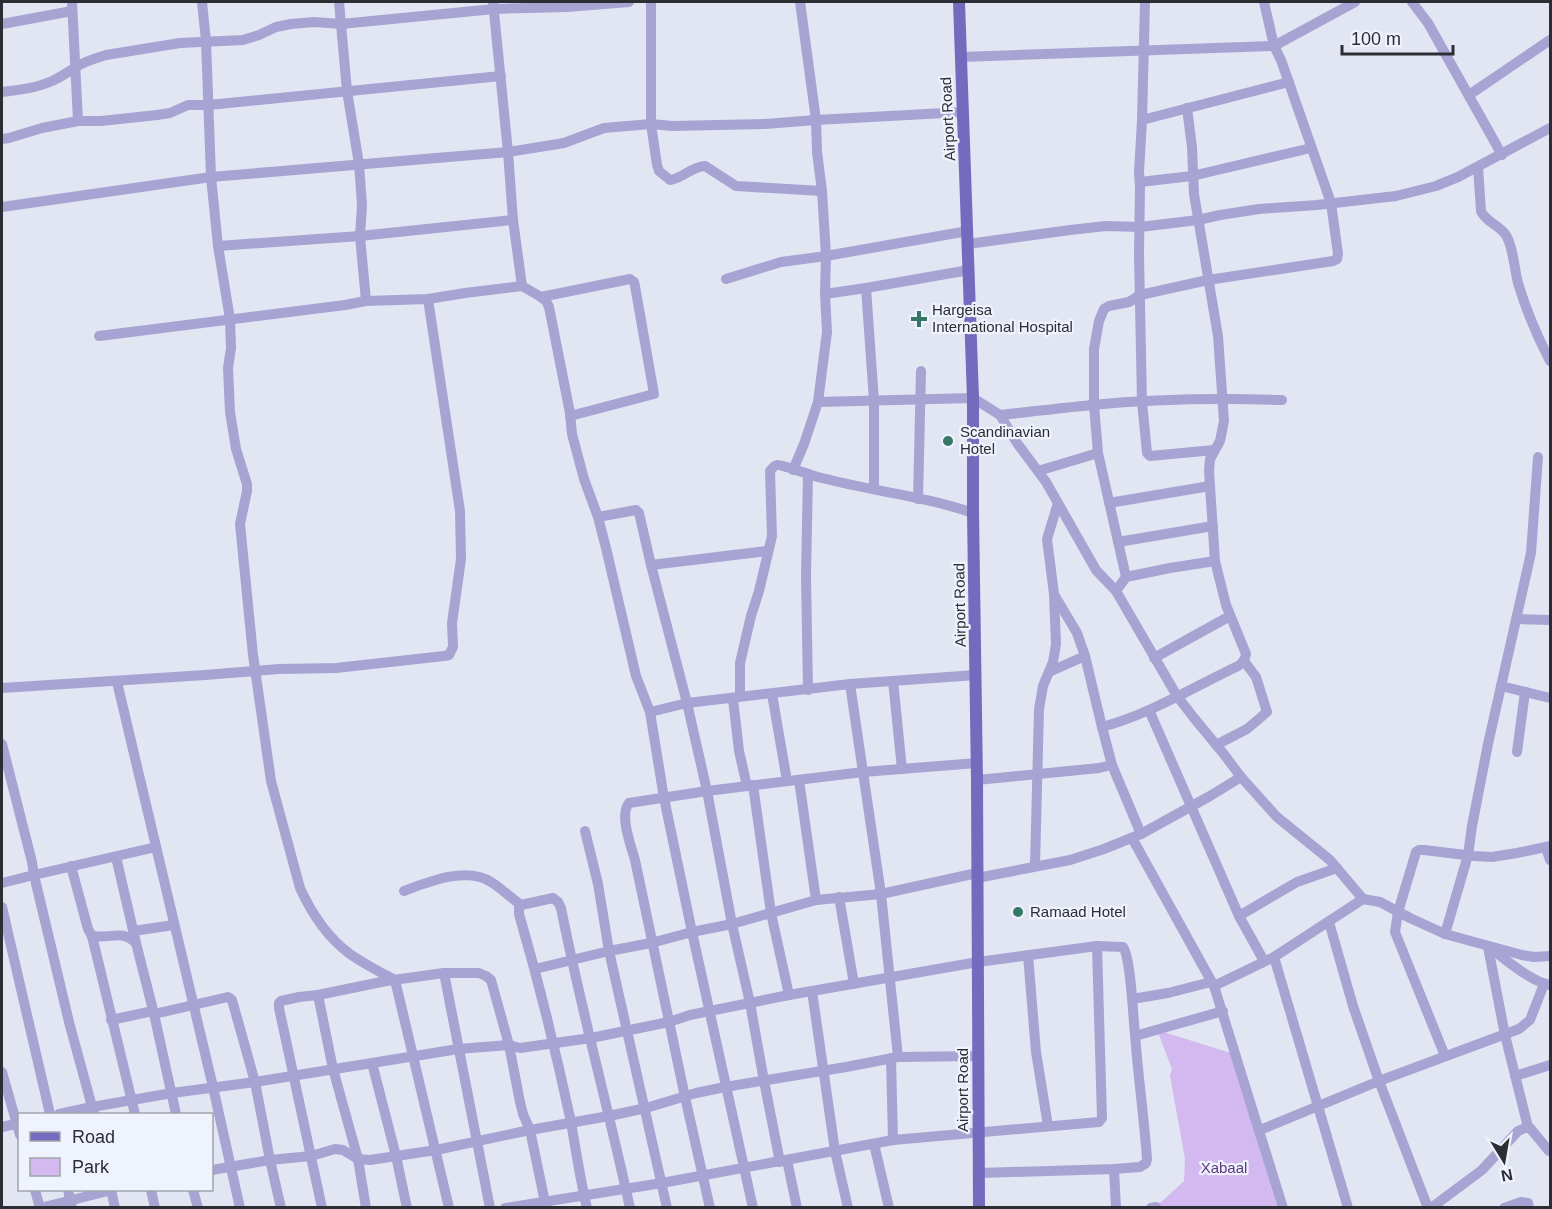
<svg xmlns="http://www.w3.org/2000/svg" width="1552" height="1209" font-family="Arial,sans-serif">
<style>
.green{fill:#d4b9f0}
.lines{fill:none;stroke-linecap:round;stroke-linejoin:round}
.minor{stroke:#a7a4d3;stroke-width:10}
.major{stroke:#756abe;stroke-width:12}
.poi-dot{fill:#367766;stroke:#eff3fd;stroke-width:2}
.labels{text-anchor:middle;stroke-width:4.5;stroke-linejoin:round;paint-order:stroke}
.street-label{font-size:15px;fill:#2c2e33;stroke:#eff3fd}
.poi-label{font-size:15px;fill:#2c2e33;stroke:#eff3fd;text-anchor:start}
.park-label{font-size:15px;fill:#5d387f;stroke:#eff3fd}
</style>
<rect width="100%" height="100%" fill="#e1e6f2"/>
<polygon class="green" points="1157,1030 1231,1053 1277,1207 1156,1207 1184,1181 1185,1159 1170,1076 1172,1069"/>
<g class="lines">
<g class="minor">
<polyline points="72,2 78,121"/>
<path d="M202,2L206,41L211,177L218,246L230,319L231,348L228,368L230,412L236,449L247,484V491L240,524L253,655L271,781L300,888C311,912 328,938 350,954C364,964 380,972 395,980L449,1208"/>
<polyline points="339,2 347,91 359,164 362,205 360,236 366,301"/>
<polyline points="493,2 508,152 513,220 522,286"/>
<path d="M651,2V124L657,165L659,171L670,180C683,178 691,167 705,166L736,186L822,191"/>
<polyline points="1145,2 1142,120 1139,172 1140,187 1139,255 1142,402 1147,453 1150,456 1214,450"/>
<polyline points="1412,2 1428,23 1502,155"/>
<polyline points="2,24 72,11"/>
<polyline points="961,57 1274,46 1355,2"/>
<path d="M2,92C19,90 36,88 52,81C61,77 68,72 76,67C85,61 96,58 106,55L180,43L243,40L259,35L276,27L291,24L314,22L341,24L494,9L567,7L629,2"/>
<polyline points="1469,95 1550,40"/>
<polyline points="1142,120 1289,82"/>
<polyline points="2,139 9,138 42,128 78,121 101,121 157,115 170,113 188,105 209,105 501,76"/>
<path d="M1478,167L1481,211C1486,223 1502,226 1507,237C1514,251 1514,268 1518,283C1526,310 1537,336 1550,361"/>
<polyline points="1140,182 1192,176 1311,148"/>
<polyline points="2,207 211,177 508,152 564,143 604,128 651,124 672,126 765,124 816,120 963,112"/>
<polyline points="968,244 1070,230 1106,226 1140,227 1198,220 1220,215 1259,209 1317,205 1396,196 1436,186 1458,177 1550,128"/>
<polyline points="218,246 360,236 513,220"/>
<polyline points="726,279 781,262 826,256 968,231"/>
<polyline points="866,288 874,401 874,489"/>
<polyline points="825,294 866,288 969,270"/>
<polyline points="541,297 630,279 634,282 635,286 654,394 570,416"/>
<polyline points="99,336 345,305 366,301 428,299 465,293 522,286 541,297 546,301 549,307 570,413 572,434 584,479 598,517 606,548 636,676 650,712 664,798 692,932 753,1208"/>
<polyline points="818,402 973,398 1000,415 1017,443 1046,482 1096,570 1116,591 1177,696 1194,718 1223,753 1241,777 1277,817 1330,860 1363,899 1380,902 1410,918 1445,934 1522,955 1534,957 1550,956"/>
<path d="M1000,415C1030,412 1061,408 1092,405C1155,399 1219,398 1282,400"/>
<polyline points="793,470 804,444 818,402 827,332 825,294 826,256 822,191 817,152 816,120 800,2"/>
<polyline points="1038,471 1098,453"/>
<polyline points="808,474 806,576 808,690"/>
<polyline points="918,499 921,371"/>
<polyline points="1109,503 1210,486"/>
<polyline points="598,517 636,510 639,513 651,565 687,703 707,791 732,924 750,1003 764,1081 780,1162"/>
<polyline points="1118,542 1213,526"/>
<polyline points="651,565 767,551"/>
<polyline points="1126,577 1098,453 1094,405 1094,349 1099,321 1104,309 1109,306 1129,302 1140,295 1208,280 1333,261 1337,259 1338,254 1331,203 1281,60 1274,46 1264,2"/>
<polyline points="1116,591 1126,577 1170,568 1215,561"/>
<polyline points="1055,596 1077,633 1085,656 1102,727"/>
<polyline points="1517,619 1550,620"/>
<polyline points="1154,658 1230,616"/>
<polyline points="1049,672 1085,656"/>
<polyline points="893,681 902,769"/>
<polyline points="117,682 213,1087 240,1208"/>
<polyline points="850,684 881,894 898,1057"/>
<polyline points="1501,686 1550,698"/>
<polyline points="2,688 205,675 279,669 336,668 444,656 449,655 453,647 452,623 461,559 460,511 428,299"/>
<polyline points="772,694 787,781"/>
<path d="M740,697V663L751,616L759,591L772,536L770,471C773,468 773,466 777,465C782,464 814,477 822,478C872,491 924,496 973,513"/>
<polyline points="733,699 739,751 747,786"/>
<polyline points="1149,710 1239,916 1264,961"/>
<polyline points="650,712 687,703 850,684 976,675"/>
<polyline points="2,744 32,862 34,875 156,847"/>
<polyline points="1216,745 1247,729 1267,712 1256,677 1244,661"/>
<polyline points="1517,752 1525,692"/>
<polyline points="799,780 816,900"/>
<polyline points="977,780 1099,768 1112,765"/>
<polyline points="753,785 771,913 789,995"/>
<polyline points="585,831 598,884 609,951 667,1208"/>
<path d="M1141,834L1112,765L1102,727C1150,714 1194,687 1238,666C1243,663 1245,660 1246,654L1226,605L1215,561L1209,471L1210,459L1220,441L1224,421L1218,336L1194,194L1192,147L1187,108"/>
<polyline points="1132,838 1214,986 1283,1208"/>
<polyline points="1546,848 1550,860"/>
<polyline points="116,857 136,943"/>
<path d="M71,866L88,929L92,936C111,939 122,929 136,943L154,1014L176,1114"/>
<polyline points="1035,866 1039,709 1043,686 1053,662 1056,644 1054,594 1047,539 1058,503"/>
<polyline points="977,878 1070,860 1104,849 1141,834 1210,796 1241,777"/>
<polyline points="2,883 34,875 69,1022 94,1114"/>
<path d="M404,891C428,882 467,866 491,882C501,888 511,898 521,905"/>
<polyline points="839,897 854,984"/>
<path d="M521,905L553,898L558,902L561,908C581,1009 608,1107 630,1208"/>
<path d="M521,905L519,908V914C539,983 556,1052 571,1122C576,1151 580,1179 587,1208"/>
<polyline points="2,907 50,1114"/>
<polyline points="1239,916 1297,882 1337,868"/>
<polyline points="1329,922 1353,1006 1379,1081 1428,1208"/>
<polyline points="133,931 174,925"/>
<polyline points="1445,934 1468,855 1472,826 1488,744 1531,553 1538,457"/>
<polyline points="92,936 135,1114"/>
<polyline points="1488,947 1505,1035 1528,1127"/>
<path d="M1490,948C1507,960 1531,982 1550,985"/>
<polyline points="1028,955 1036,1052 1048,1126"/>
<polyline points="1274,957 1348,1208"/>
<polyline points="535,969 609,951 651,943 692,932 732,924 816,900 881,894 977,873"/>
<polyline points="444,973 490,1208"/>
<polyline points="1214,986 1274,957 1363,899"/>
<polyline points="812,991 835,1151 848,1208"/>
<polyline points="318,995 333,1069 358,1159 366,1208"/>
<polyline points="1132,999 1168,993 1211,982"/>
<polyline points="154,1014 228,997 232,1000 255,1082 270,1160 281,1208"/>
<polyline points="111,1020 153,1011"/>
<polyline points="1135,1036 1223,1011"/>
<polyline points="1445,1056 1395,932 1398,912 1416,852 1419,850 1424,850 1474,856 1492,857 1517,853 1550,846"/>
<polyline points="891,1058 893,1140"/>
<polyline points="372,1063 396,1156 407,1208"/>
<polyline points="2,1072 20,1135"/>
<polyline points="1515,1076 1550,1065"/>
<path d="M59,1114L92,1107L172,1093L255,1082L458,1049L509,1045L520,1048L591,1038L669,1022L690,1015L789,995L978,962L1097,946L1123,947C1131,958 1133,1017 1135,1034C1138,1076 1144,1117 1147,1159L1146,1163L1140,1167L1114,1169L979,1173"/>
<polyline points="2,1127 20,1123"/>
<polyline points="1260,1130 1379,1081 1519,1029 1530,1020 1544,984"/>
<polyline points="874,1144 889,1208"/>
<polyline points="787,1160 797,1208"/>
<polyline points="1114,1169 1116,1208"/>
<polyline points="212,1170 270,1160 311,1156 335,1149 343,1150 358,1159 370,1160 436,1150 530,1130 609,1116 646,1108 696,1093 725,1087 846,1067 898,1057 979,1056"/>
<polyline points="35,1190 40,1208"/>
<polyline points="68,1190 72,1208"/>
<polyline points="111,1190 115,1208"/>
<polyline points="151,1190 155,1208"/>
<polyline points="193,1190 198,1208"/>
<polyline points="40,1208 112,1190"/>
<polyline points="322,1208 279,1008 279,1003 281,1001 299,997 318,995 386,981 444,973 479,973 486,976 491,980 509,1045 520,1102 523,1114 530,1130 546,1207"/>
<polyline points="505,1208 662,1183 893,1140 1099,1122 1102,1118 1097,946"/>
<path d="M710,1208L685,1097L635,860C631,846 619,815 629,803L707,791L863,772L977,763"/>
<polyline points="1151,1208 1156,1207"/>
<polyline points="1431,1208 1482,1170 1518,1131 1525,1128 1530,1128 1549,1151"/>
<polyline points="1504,1208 1521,1202 1528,1203 1529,1208"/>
</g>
<polyline class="major" points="959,2 973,398 973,513 977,780 979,1208"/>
</g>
<g class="poi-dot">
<path d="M916 310h6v6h6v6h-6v6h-6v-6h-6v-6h6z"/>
<circle cx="948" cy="441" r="6"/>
<circle cx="1018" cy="912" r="6"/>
</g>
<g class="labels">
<g class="street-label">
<text transform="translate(948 119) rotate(-93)" y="5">Airport Road</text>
<text transform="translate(960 605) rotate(-91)" y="5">Airport Road</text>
<text transform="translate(963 1090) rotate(-90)" y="5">Airport Road</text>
</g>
<g class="poi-label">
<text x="932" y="315">Hargeisa<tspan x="932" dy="17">International Hospital</tspan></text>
<text x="960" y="437">Scandinavian<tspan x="960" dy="17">Hotel</tspan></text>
<text x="1030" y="917">Ramaad Hotel</text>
</g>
<g class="park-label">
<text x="1224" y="1173">Xabaal</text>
</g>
</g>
<rect width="1552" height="1209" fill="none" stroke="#2c2e33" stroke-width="6"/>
<rect x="18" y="1113" width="195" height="78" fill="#eff3fd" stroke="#a1a4ac" stroke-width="1.5"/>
<rect x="30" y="1132" width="30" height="9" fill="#756abe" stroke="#a1a4ac" stroke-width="1.5"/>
<text x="72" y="1143" font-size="18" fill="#2c2e33">Road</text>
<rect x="30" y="1158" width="30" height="18" fill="#d4b9f0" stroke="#a1a4ac" stroke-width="1.5"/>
<text x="72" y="1173" font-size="18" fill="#2c2e33">Park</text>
<g transform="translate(1504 1161) rotate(169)" stroke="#eff3fd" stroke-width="4.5" paint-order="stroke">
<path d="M0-4.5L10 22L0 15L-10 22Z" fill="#2c2e33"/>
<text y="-9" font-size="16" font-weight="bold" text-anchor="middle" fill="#2c2e33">N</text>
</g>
<path d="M1342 45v9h111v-9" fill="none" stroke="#2c2e33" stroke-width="3"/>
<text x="1351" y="45" font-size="18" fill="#2c2e33" stroke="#eff3fd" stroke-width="4.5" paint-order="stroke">100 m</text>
</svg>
